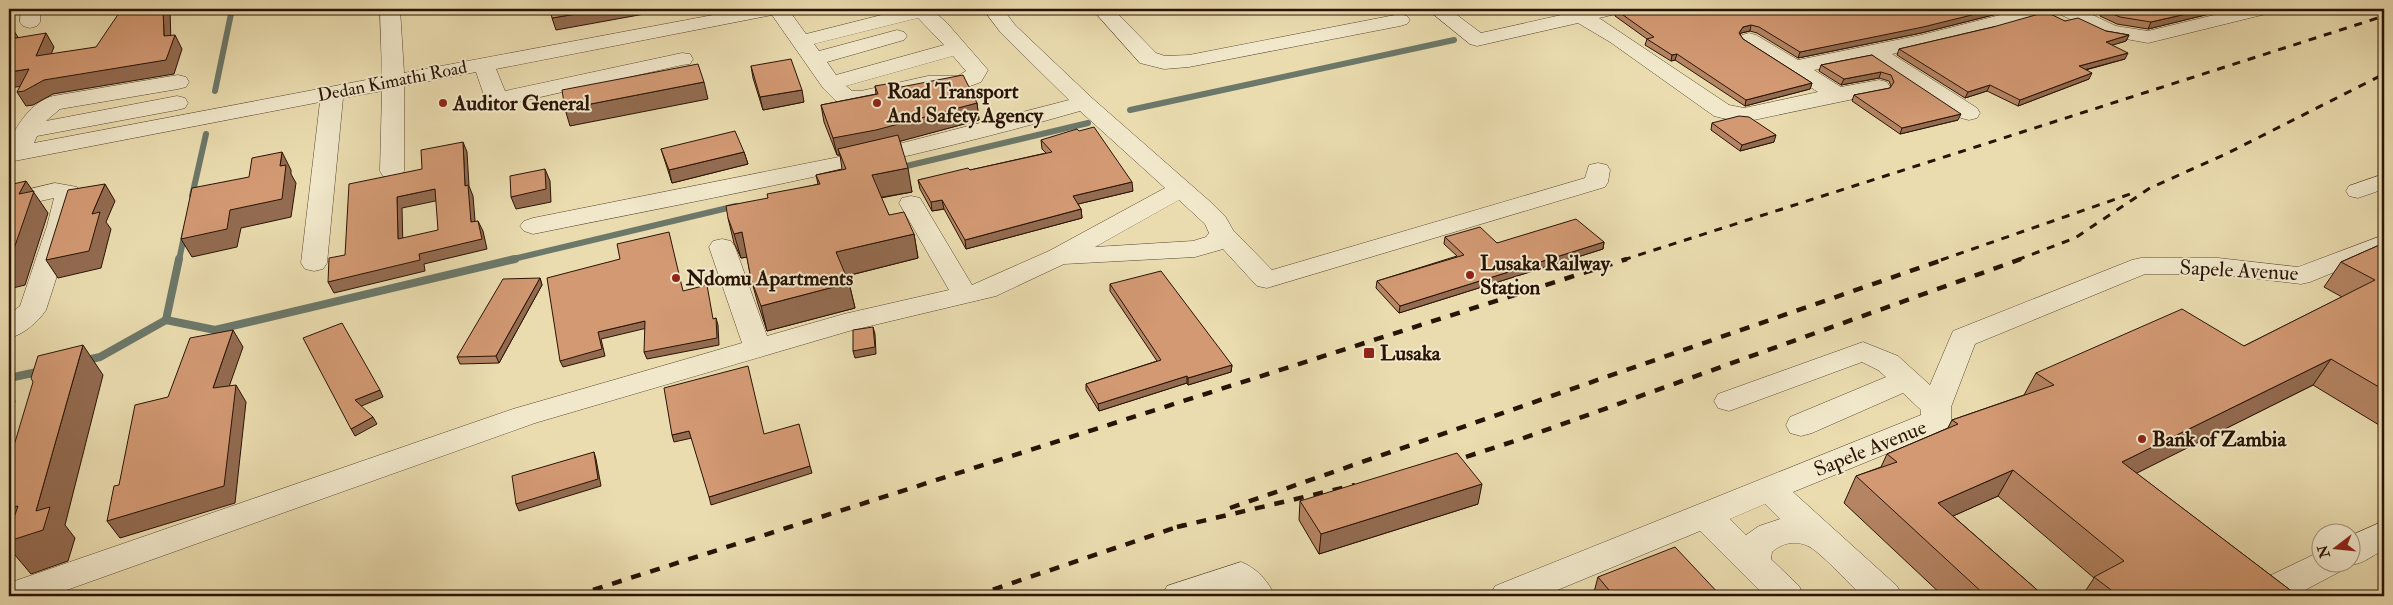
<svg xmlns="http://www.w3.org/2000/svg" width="2393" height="605" font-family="'IM FELL Double Pica',serif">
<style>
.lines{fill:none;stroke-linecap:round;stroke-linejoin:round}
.stream-far1{stroke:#6c786a;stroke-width:6}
.stream{stroke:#6c786a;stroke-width:8}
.minor-casing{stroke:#594530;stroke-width:1}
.minor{fill:#f1e8cb;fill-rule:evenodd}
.rail-far1{stroke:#291305;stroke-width:3;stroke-dasharray:8 8;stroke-linecap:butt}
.rail{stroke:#291305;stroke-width:4.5;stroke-dasharray:10 10;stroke-linecap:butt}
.wall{fill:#b58463;stroke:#291305}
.shaded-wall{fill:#936b50;stroke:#291305}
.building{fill:#d29973;stroke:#291305;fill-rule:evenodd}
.poi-dot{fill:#8f2418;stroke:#f1e8cb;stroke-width:2}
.labels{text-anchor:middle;stroke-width:4;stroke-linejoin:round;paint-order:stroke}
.far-street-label{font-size:18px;fill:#291305;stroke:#f1e8cb}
.poi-label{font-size:21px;font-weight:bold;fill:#291305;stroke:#f1e8cb;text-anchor:start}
.street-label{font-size:21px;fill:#291305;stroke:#f1e8cb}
</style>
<rect width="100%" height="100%" fill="#eadcaf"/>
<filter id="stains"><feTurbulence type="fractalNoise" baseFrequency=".004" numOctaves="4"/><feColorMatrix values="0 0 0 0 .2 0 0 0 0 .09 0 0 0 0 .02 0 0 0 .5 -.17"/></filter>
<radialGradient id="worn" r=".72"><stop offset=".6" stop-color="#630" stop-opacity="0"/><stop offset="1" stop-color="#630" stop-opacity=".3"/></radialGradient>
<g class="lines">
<g class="stream-far1">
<polyline points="215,91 232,9"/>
<polyline points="1130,110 1454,40"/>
<polyline points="898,168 1088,123"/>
<polyline points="192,196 206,134"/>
<polyline points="179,260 185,232"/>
<polyline points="509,260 736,206"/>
</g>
<g class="stream">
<polyline points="166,320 179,259"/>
<polyline points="83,361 100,357 166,320 215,330 515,259"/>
<polyline points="9,378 42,371"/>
</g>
<defs>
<g id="minor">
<polygon points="21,9 41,9 40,22 37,26 30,28 23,26 20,22"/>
<path d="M380,9H400L404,73L745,9H788L806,34L905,9H931L947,23L988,70L981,82L962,89L928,90L861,105L838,103L823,88L772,15L496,69L505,91L682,53L690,54L693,59L690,64L682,65L505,105L486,101L476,72L404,86V171L401,176L392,178L383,176L380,171L382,91L343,98L327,263L323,269L314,271L305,269L301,263L320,102L9,162C9,157 8,151 9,146C14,126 33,101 53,96L178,75L186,77L189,82L186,87L178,89L60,109L46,121L177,96L185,98L188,103L185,108L177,110L37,136L34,143L382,77ZM918,18L944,45L836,75L827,62L904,40L907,36L904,32L897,30L819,51L814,44ZM953,56L966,71L958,76H928L861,91H852L846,86Z"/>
<path d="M983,9H1003L1015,25L1092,98L1214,205L1225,216L1233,230L1272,270L1585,178L1589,165L1598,163L1607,165L1610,170L1608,182L1605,187L1267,288L1257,286L1223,249L1195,257L1064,264L996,296L849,331L535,423L50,596H9V583L513,409L742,343L709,247L713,241L722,239L731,241L735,247L767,336L844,314L949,290L899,203L902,198L911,196L920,198L972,285L1049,251L1165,188L1080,111C900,163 716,197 533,234L524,231L520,226L524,221L533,218L879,149L1069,100L1001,33ZM1179,200L1205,224L1209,233L1206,237L1193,241L1095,247Z"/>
<polygon points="1092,9 1113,9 1156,53 1165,56 1189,55 1400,14 1407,16 1410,20 1407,24 1400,26 1189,67 1164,69 1140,63"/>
<polygon points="1427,9 1449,9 1481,33 1588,9 1623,9 1620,13 1599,18 1729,105 1744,108 1818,92 1742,43 1739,39 1742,35 1749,33 1756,35 1798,60 1921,35 2024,9 2080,9 2116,26 2148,31 2239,9 2273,9 2270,13 2148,43 2104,35 2057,13 2054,10 2052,13 1990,31 1892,54 1977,108 1980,113 1977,118 1969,120 1961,118 1870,59 1814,70 1841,87 1879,80 1887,82 1890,87 1887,92 1744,122 1722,118 1714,116 1610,42 1578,23 1477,46 1470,44"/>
<polygon points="2384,174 2384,189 2358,198 2349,196 2346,191 2349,186"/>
<path d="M55,183L77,187L80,192L73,226L46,310C38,322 23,335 9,338V315L20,306L47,226L54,198L9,208V194Z"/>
<path d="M2384,235V252L2310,282L2301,284L2218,274H2145L1975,344L1951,407V421L1947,429L1793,492L1897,586L1902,596H1862C1852,586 1818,550 1808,546C1795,540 1782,543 1772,552L1771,559L1799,586L1804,596H1765L1700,531L1543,596H1490L1495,586L1921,415V410L1903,393L1812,433L1801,436L1790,433L1786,425L1790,417L1886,377L1878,370L1862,362L1729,411L1718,408L1714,401L1718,394L1863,342L1898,356L1930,385L1953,331L2132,260L2141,258H2218L2298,267ZM1765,504L1780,519L1759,526L1746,535L1730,519Z"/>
<path d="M2384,521V549C2374,555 2358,568 2345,564L2341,571L2305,590L2308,596H2266L2262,587L2267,577L2317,553L2320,551V562H2350V536Z"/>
<path d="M1241,562C1257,568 1268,581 1275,596H1238L1234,592L1221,596H1162L1167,586Z"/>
</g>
</defs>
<use href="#minor" class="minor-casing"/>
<use href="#minor" class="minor"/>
<g class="rail-far1">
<polyline points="1623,260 2384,16"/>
<polyline points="1941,260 2136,192"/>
<polyline points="2017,260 2075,238 2150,188 2226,154 2384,74"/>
</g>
<g class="rail">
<polyline points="1447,463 1521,439 2021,259"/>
<polyline points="1230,508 1945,259"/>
<polyline points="1177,527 1355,485"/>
<polyline points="574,596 1627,259"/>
<polyline points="974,596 1183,525"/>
</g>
</g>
<g class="wall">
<polygon points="1621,9 2017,9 1921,33 1798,58 1757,33 1750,31 1741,33 1740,35 1743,39 1812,83 1810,89 1745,106 1675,60 1671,61 1645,45 1647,39 1615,16 1616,10"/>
<polygon points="2103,10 2221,11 2148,29 2117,24 2100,16"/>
<polygon points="2065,21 2106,31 2129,35 2126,41 2112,45 2125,59 2086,70 2089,79 2018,106 1987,91 1965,98 1897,55 1899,49 1993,27"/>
<polygon points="1872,55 1958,120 1900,134 1852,101 1854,95 1890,88 1891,86 1889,81 1879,78 1841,85 1819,71 1821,65"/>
<polygon points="751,66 804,102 763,110 753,78"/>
<polygon points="875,86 901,87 977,103 979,120 900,141 912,192 881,198 889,215 914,234 918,258 847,276 849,283 855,308 767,331 758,304 751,279 747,257 741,258 734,243 728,218 768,198 818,184 816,175 842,169 840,155 837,155 824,122 821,105 876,94"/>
<polygon points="1712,123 1774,142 1740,151 1711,130"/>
<polygon points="1041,140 1133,191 1078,204 1081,209 1082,218 966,249 944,209 932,211 920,189 918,180 970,170 1046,153 1042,149"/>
<polygon points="661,149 744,152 748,164 672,183"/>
<polygon points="1445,237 1497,243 1604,242 1603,249 1399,313 1376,288 1377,281 1457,256 1444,244"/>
<polygon points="2384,243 2384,428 2313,385 2136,473 2298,596 2082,596 2094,578 1998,496 1953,516 2044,596 1943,596 1844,503 1856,476 1881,467 1887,454 1948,428 1952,420 2024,395 2036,373 2244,346 2342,297 2324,287 2341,262"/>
<polygon points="540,278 542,285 499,363 460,364 457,357"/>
<polygon points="1110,284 1232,365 1231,372 1188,385 1187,383 1099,411 1086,390 1086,384 1157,361 1110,291"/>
<polygon points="1300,501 1478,504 1319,554 1299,520"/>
<polygon points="1598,577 1721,596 1593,596"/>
</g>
<g class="shaded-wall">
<polygon points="163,9 174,9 170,9 171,44 175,35 182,49 174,74 53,94 33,105 26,106 17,92 37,84 9,88 9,72 29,69 44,80 164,36"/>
<polygon points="606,9 672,9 556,30 552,18"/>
<polygon points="1996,9 2017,9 1921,33 1798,58 1800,52"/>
<polygon points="2208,9 2230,9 2148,29 2151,22"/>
<polygon points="1751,25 1750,31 1741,33 1737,39 1739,33 1743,27"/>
<polygon points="14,31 23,45 10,39"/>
<polygon points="46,33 54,47 45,70 36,56"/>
<polygon points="2129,35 2126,41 2103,48 2106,42"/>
<polygon points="2128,53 2125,59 2076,72 2079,66"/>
<polygon points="1677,54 1675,60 1671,61 1672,55"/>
<polygon points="1881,72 1879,78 1841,85 1844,79"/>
<polygon points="2092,73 2089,79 2018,106 2020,100"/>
<polygon points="704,82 708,99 570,126 565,109"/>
<polygon points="1812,83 1810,89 1745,106 1746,100"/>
<polygon points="1990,85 1987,91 1965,98 1968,92"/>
<polygon points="802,90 804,102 763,110 760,97"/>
<polygon points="977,103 979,120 879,147 838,149 840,155 837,155 833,138"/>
<polygon points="1961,114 1958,120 1900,134 1902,128"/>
<polygon points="1776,135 1774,142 1740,151 1742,145"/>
<polygon points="463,142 467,152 469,186 473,196 476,233 471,222 465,186"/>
<polygon points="282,152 291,170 291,174 296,183 291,217 241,228 237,247 192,257 181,239 230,210 280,166"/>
<polygon points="744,152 748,164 672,183 669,170"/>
<polygon points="908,168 912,192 876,198 872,175"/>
<polygon points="545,169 550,181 551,202 516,209 511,197"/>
<polygon points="26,181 48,213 25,285 9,289 9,263 19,194"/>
<polygon points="1132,182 1133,191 1074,205 1073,196"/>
<polygon points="105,184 115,201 106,222 111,229 101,268 58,278 46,260 92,214"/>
<polygon points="435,189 440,200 402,208 403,250 398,239 397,197"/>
<polygon points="942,200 944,209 932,211 931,202"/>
<polygon points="1081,209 1082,218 966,249 965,240"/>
<polygon points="478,221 483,231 487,249 424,264 425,271 334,293 328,282 419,254"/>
<polygon points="742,232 748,257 741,258 734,234"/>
<polygon points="914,234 918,258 842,277 836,252"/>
<polygon points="1604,242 1603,249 1399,313 1400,306"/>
<polygon points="540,278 542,285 499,363 496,356"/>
<polygon points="849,283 855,308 767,331 761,306"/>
<polygon points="716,318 718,325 719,345 647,359 644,352"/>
<polygon points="645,321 647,328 601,339 605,356 563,367 560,361 598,332"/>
<polygon points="873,327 875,334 876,354 855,358 853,351"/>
<polygon points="233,330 243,347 223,404 213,388"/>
<polygon points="83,345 103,375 65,525 75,538 68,561 31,574 9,548 9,508 18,506 36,511"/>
<polygon points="2331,359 2313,385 2105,489 2122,462"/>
<polygon points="1232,365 1231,372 1188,385 1188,378"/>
<polygon points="1187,376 1187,383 1099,411 1098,404"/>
<polygon points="236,385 246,402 235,503 120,538 107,521"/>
<polygon points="380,390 383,397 359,407 355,400"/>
<polygon points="9,392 15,401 9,423"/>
<polygon points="373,417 377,424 355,436 351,429"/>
<polygon points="689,431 692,438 674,442 672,435"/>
<polygon points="594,452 596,459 601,486 519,511 516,504"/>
<polygon points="810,466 812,473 711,505 709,497"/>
<polygon points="2013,470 1998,496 1924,529 1938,503"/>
<polygon points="1482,484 1478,504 1319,554 1321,534"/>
</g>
<g class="building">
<polygon points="138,9 163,9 164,36 175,35 166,60 44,80 24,91 17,92 29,69 9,72 9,32 14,31 10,39 46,33 36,56 96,47 119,13 137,11"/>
<polygon points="550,9 606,9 552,18"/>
<polygon points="1621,9 1996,9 1923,27 1800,52 1759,27 1751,25 1743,27 1739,33 1743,39 1812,83 1746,100 1677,54 1672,55 1647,39 1654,37 1616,10"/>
<polygon points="2107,9 2208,9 2151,22 2120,17 2103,10"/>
<polygon points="2046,12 2065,21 2078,18 2106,31 2129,35 2106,42 2128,53 2079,66 2092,73 2020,100 1990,85 1968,92 1899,49 1993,27"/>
<polygon points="1872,55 1961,114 1902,128 1854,95 1890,88 1894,82 1891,75 1881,72 1844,79 1821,65"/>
<polygon points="791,59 802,90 760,97 751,66"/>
<polygon points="698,64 704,82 565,109 562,90"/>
<polygon points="963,75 977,103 876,130 833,138 821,105 878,94 875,86 898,82 901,87"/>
<polygon points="1739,116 1749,117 1776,135 1742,145 1712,123"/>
<polygon points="1094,127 1132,182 1073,196 1081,209 965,240 942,200 931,202 918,180 968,168 970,170 1052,152 1041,140 1077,129 1079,131"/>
<polygon points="735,131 744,152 669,170 661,149"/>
<polygon points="898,135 908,168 872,175 889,215 904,212 914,234 836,252 849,283 761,306 751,279 742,232 734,234 728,218 726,206 768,198 767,194 820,184 816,175 846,169 838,149"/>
<path d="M463,142L465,186L468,185L471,222L478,221L482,239L419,254L420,260L328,282L329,258L345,255L349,184L422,169L421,150ZM435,189L438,230L398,239L397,197Z"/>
<polygon points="282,152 280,166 286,165 282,199 230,210 227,229 181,239 192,188 249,177 252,158"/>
<polygon points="545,169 546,189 511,197 510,176"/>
<polygon points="26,181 19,194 34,191 9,263 9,185"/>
<polygon points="105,184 92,214 100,212 89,251 46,260 68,190"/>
<polygon points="1576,219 1604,242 1400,306 1377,281 1464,255 1445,237 1480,227 1497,243"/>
<polygon points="669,232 683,291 707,285 713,319 716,318 717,338 644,352 645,321 598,332 602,349 560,361 547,278 620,259 617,244"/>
<polygon points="2384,243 2384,390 2331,359 2122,462 2298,596 2119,596 2094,577 2124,561 2013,470 1938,503 2044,596 1986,596 1856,476 1897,462 1887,454 1958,424 1952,420 2054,385 2036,373 2182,309 2244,346 2375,280 2341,262"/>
<polygon points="1161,271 1232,365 1188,378 1187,376 1098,404 1086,384 1161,360 1110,284"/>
<polygon points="540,278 496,356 457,357 503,279"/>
<polygon points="342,323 380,390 355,400 373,417 351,429 303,338"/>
<polygon points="873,327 875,347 853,351 853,330"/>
<polygon points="233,330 213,388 236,385 224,486 107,521 114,486 119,485 135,405 168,397 190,338"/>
<polygon points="83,345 36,511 50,507 43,530 9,541 9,532 18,506 9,508 9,462 33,382 31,378 38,356"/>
<polygon points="748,366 764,434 799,424 810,466 709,497 689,431 672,435 664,388"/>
<polygon points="594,452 598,479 516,504 512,476"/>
<polygon points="1457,453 1482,484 1321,534 1300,501"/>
<polygon points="1675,547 1721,596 1614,596 1598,577"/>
</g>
<g class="poi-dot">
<circle cx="443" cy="103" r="5"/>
<circle cx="877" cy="103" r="5"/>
<circle cx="1470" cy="275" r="5"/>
<circle cx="676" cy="278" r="5"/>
<rect x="1363" y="347" width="12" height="12" rx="2.5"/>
<circle cx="2142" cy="439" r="5"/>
</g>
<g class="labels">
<g class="far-street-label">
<text transform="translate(392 81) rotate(-11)" y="6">Dedan Kimathi Road</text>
</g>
<g class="poi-label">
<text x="887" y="98">Road Transport<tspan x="887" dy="24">And Safety Agency</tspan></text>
<text x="453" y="110">Auditor General</text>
<text x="1480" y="270">Lusaka Railway<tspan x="1480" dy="24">Station</tspan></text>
<text x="686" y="285">Ndomu Apartments</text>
<text x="1380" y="360">Lusaka</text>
<text x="2152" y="446">Bank of Zambia</text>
</g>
<g class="street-label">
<text transform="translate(2239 270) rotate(3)" y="7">Sapele Avenue</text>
<text transform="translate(1870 448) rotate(-22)" y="7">Sapele Avenue</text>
</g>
</g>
<rect width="2393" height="605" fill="none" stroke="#eadcaf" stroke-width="30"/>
<rect x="10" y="10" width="2373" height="585" fill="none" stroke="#291305" stroke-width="2.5"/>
<rect x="15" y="15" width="2363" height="575" fill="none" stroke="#291305"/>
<g transform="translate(2336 548) rotate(254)"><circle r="24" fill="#f1e8cb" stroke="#a1937c"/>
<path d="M0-4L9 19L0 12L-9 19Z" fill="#8f2418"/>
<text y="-8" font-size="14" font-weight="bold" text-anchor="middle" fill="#291305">N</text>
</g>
<rect width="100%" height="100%" filter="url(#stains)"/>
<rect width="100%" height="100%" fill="url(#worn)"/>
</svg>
